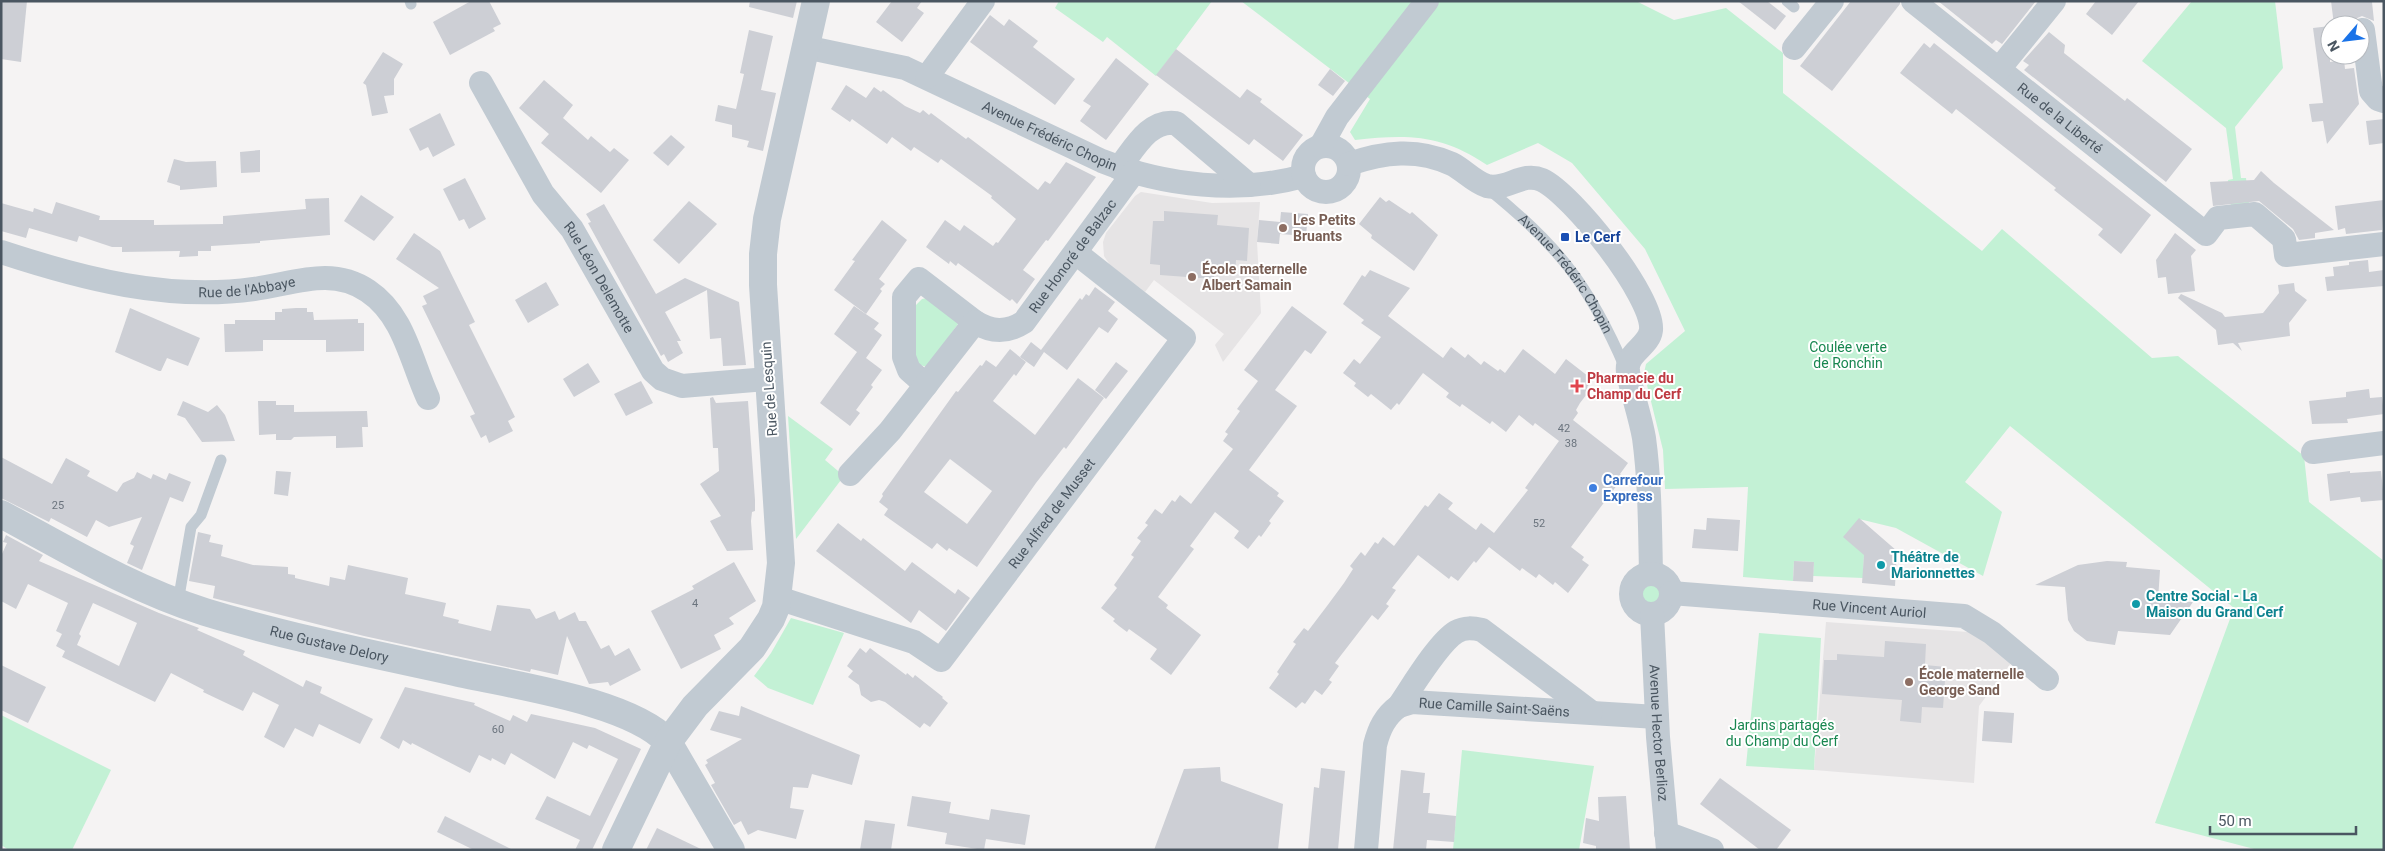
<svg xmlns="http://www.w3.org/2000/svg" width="2385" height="851" font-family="Roboto,sans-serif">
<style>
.education{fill:#e6e4e5}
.green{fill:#c3f1d5}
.building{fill:#cdcfd5;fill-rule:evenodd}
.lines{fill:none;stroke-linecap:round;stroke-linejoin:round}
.service{stroke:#c1cad2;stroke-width:11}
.minor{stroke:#c1cad2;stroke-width:24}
.tertiary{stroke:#c1cad2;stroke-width:28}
.education-dot{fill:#8d6e63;stroke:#fff;stroke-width:2}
.transit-dot{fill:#1a4fb4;stroke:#fff;stroke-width:2}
.health-dot{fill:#e0444e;stroke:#fff;stroke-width:2}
.shop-dot{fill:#3f7fe0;stroke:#fff;stroke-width:2}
.culture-dot{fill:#0f9aa8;stroke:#fff;stroke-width:2}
.labels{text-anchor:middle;stroke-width:4;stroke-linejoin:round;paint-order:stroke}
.number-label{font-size:11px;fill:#6b747e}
.street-label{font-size:14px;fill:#4a5661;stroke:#fff}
.education-label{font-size:14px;font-weight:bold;fill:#785e54;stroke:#fff;text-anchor:start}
.transit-label{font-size:14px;font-weight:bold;fill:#164399;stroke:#fff;text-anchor:start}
.park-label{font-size:14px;fill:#17864f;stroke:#fff}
.health-label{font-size:14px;font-weight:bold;fill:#be3a42;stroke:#fff;text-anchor:start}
.shop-label{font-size:14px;font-weight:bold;fill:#366cbe;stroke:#fff;text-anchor:start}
.culture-label{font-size:14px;font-weight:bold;fill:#0d838f;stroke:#fff;text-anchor:start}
</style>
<rect width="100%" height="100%" fill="#f5f3f3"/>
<g class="education">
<polygon points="1141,192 1212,203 1260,202 1257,242 1261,313 1223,362 1215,345 1224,334 1154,280 1145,292 1110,265 1104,256 1103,242 1106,233 1135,196"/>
<polygon points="1826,622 1982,633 2014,659 1979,706 1974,783 1814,770"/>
</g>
<g class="green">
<polygon points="1059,1 1212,1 1156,76 1107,37 1103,42 1055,8"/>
<path d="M1241,1H1636L1674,20L1726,8L1783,53V93L1982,251L2002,229L2152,358L2178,356L2304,456L2309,502L2384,561V850H2258L2155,823L2234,608L2010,426L1965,482L2002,512L1983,576L1896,528L1859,519L1864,555L1863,578L1813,576L1814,562L1794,561L1793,581L1743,577L1748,487L1665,489L1663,450L1644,373L1646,364L1685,331L1645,249L1572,163L1538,143L1487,165C1442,134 1407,134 1355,140L1350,132L1370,99Z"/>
<polygon points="2192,1 2275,1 2283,68 2235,127 2241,178 2246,178 2249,204 2231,206 2228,180 2233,179 2226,128 2142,61"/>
<polygon points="927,298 958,320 958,324 927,367 913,363 914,307 922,299"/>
<polygon points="788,416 833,449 825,460 844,476 796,539"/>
<circle cx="1653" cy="595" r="11"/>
<polygon points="791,618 844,633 813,705 768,688 754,676 771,653"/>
<polygon points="1759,633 1821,638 1814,770 1746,766"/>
<polygon points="1,715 111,770 72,850 9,850 1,845"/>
<polygon points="1462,750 1594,766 1579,850 1453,850"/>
</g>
<g class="building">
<polygon points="1,1 27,1 21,62 1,59"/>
<polygon points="471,1 489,1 501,24 493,28 495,31 450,55 433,22"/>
<polygon points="750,1 797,1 793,18 749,7"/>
<polygon points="892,1 922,1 917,8 924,13 902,42 876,22"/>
<polygon points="1738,1 1767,1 1786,16 1775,30"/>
<polygon points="1851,1 1900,1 1900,4 1832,91 1800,66"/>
<polygon points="1938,1 2036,1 2002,44 1996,40 1992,44"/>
<polygon points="2096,1 2139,1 2112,35 2086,14"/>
<polygon points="2331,1 2372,2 2374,21 2362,16 2355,19 2349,25 2334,25"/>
<polygon points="990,15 1004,26 1009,19 1038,41 1033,47 1075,79 1055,105 970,42"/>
<polygon points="2330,26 2330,62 2344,60 2345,69 2354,68 2359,104 2327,144 2323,121 2312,122 2309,104 2323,103 2313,28"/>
<polygon points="749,30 773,36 761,90 776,93 763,151 747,147 749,141 732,137 732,125 715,121 718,105 736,109 744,74 740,73"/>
<polygon points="2049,32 2065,45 2064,53 2125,101 2127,98 2192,149 2166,182 2024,70 2029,65 2023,61"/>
<polygon points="1924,43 1930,48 1934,43 2151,215 2121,254 2098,235 2103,229 2054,190 2056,188 1956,109 1952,114 1900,73"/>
<polygon points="1176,49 1240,98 1247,89 1262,99 1260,102 1303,135 1283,161 1254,139 1249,145 1156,75"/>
<polygon points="383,52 403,64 394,79 394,95 384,96 388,113 372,116 366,85 363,83"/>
<polygon points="1116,58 1149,84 1106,140 1080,121 1091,106 1083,101"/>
<polygon points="1330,69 1345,81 1333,96 1318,85"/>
<polygon points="544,80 573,105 563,118 588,140 591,136 610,152 614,148 629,160 601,193 541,143 549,134 519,108"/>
<polygon points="846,85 866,98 874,87 881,92 883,90 905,106 920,113 923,110 929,115 931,113 966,139 968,137 1038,190 1045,181 1050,184 1066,162 1096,177 1048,241 1046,240 1023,270 1035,279 1017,304 1012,299 1010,301 958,263 956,266 950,261 949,264 926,247 945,220 960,231 964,225 993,246 996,242 998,243 1016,219 991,198 992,196 941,159 938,163 914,147 911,151 892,137 887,144 852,119 850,122 831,109"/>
<polygon points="440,113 455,145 433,157 428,147 420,151 409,129"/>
<polygon points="2384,119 2384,143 2369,145 2366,121"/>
<polygon points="671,135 685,147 668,166 653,153"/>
<polygon points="260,150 260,172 241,173 240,152"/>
<polygon points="174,159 186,162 216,161 217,187 180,190 180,186 167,182"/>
<polygon points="2261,171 2274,183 2334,230 2315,233 2315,238 2299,240 2293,229 2259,201 2213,206 2210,182 2254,180"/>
<polygon points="465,178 486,219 469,229 464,219 459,221 443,189"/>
<polygon points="361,195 394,217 374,241 344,221"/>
<polygon points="1380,197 1386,202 1389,200 1410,214 1412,212 1438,235 1414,271 1371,238 1372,235 1359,224"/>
<polygon points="329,198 330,235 260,241 260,243 211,246 211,251 198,251 198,256 179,257 180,251 122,252 122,247 112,247 79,236 77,242 29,228 26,238 1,231 1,203 33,212 34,208 52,214 56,202 100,216 99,220 154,220 154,225 223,224 223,216 306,209 305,199"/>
<polygon points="2384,200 2382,230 2346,234 2345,228 2338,230 2335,206"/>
<polygon points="689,201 717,224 679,264 653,240"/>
<polygon points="604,204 656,294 685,278 739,302 746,365 723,366 721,338 710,339 707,290 665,312 681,341 677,341 683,353 668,362 664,354 661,356 588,223 591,222 586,214"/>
<polygon points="1164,211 1218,215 1217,225 1249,228 1247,261 1236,260 1235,276 1214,274 1214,279 1160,275 1160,265 1150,264 1153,221 1164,221"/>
<polygon points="1281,212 1308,214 1306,236 1280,234 1279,244 1257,242 1259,220 1280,222"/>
<polygon points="882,220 907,240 879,279 885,284 880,289 882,291 866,314 834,290 855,261 852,260"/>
<polygon points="414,233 440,251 475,322 469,325 515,417 508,421 513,431 489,443 486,435 481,438 470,416 475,414 422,306 427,304 423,296 439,288 396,259"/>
<polygon points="2175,233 2196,250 2191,256 2195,291 2168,294 2166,277 2158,278 2156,260"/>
<polygon points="2368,260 2369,272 2384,270 2384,286 2327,291 2325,277 2334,276 2333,267 2349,265 2349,262"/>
<polygon points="1370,270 1410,288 1388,316 1443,358 1451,347 1465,358 1468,354 1481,365 1484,361 1498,371 1500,369 1505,373 1523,349 1555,374 1566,359 1593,380 1587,387 1590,390 1580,403 1576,410 1578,413 1573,420 1628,463 1620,474 1623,477 1571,547 1584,557 1582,560 1589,565 1568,593 1555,582 1553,585 1539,574 1536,578 1522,568 1520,571 1489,547 1476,563 1474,561 1458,581 1451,576 1449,579 1418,555 1392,588 1396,590 1386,604 1389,606 1378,620 1372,615 1335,663 1339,666 1329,680 1332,682 1322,695 1315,690 1305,704 1302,702 1296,708 1269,688 1279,674 1277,672 1296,644 1293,642 1304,628 1308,631 1327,606 1344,583 1353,569 1350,566 1361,552 1365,556 1375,542 1378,544 1383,537 1394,546 1425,505 1428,507 1439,493 1453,503 1448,509 1476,530 1481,523 1494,533 1528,490 1525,488 1559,441 1535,423 1533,426 1519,415 1506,432 1492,421 1490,424 1462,404 1460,407 1446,397 1449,393 1423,373 1399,405 1397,403 1391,410 1371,394 1368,397 1354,386 1356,383 1343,373 1354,359 1360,364 1381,337 1361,323 1364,320 1343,304 1362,275 1365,277"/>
<polygon points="546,282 559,305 528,323 515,300"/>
<polygon points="2294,283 2295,291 2307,300 2289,323 2290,336 2238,343 2242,351 2233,343 2218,345 2216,330 2178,298 2181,294 2222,313 2225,317 2263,313 2279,293 2278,285"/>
<polygon points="1095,287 1115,302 1108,311 1118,319 1108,333 1099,327 1067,370 1044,352 1034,367 1020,357 1031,342 1041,350 1080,298 1082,300 1086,294 1089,296"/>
<polygon points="854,306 879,323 874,329 882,335 866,358 882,370 871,385 873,387 856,410 860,413 850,426 820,403 857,352 834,334"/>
<polygon points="1292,306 1327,332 1311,354 1305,350 1275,390 1297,406 1249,470 1279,493 1277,496 1284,501 1269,521 1271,523 1261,537 1259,535 1248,549 1234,538 1239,531 1215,512 1190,546 1194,549 1158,597 1168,605 1166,608 1201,635 1171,675 1150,659 1157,649 1129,629 1127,632 1119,626 1113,621 1115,619 1101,608 1117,588 1114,585 1134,557 1131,555 1141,541 1137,538 1148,525 1145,523 1155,509 1162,514 1172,500 1175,502 1180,495 1191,504 1233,449 1223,441 1228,434 1225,432 1240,411 1237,409 1258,381 1244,370"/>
<polygon points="130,308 200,338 188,366 167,358 161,371 159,371 115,352"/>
<polygon points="296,308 307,308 307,312 313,312 314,320 358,319 358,323 364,323 364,351 326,352 326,340 263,340 263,351 225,352 224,324 235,324 235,320 275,320 275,312 282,312 282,309"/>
<path d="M1010,349L1026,362L1016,376L1014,374L993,401L1035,435L1078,378L1104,398L1066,449L1064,447L1036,483L977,567L949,548L947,551L937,543L932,549L884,515L888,509L879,502L883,496L882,494L956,391L958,392L980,365L982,366L986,360L996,367ZM950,459L992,491L967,524L924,492Z"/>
<polygon points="1116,362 1128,371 1106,399 1095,390"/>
<polygon points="588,363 600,382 574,397 563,379"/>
<polygon points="641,381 653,403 626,416 614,394"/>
<polygon points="2369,389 2370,398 2382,397 2384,414 2347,419 2348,423 2312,424 2309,401 2346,397 2346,392"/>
<polygon points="713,397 716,403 748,401 755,500 755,511 752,512 751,521 753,550 727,551 710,521 721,516 700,484 719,471 718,448 713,448 710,398"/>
<polygon points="183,401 208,412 217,405 225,415 235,441 202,442 185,418 177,415"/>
<polygon points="258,401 276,401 276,405 294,405 294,412 367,411 368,427 362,427 363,447 336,448 336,436 294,437 291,440 276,440 276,434 259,435"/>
<polygon points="1,457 52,484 66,458 90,471 87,476 117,492 123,483 134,478 137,472 151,479 153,474 166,480 169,473 191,482 183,502 170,497 142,570 127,563 134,546 130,544 142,517 109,527 96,520 87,537 51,518 49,522 1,498"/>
<polygon points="276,471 291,472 288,496 274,494"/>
<polygon points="2350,471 2350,473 2381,471 2384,500 2361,502 2360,497 2330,501 2327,474"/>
<polygon points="1707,518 1740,520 1738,551 1692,548 1694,529 1706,530"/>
<polygon points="1859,518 1897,551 1895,586 1862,583 1864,555 1843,537"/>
<polygon points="838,523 861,541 863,538 905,571 912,562 955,594 958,589 970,598 946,631 919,610 911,623 816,551"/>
<polygon points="198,532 211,535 209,542 223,545 221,556 253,565 288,567 288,574 295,575 295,578 329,586 330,577 345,580 348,565 408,578 405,594 446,603 443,616 459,620 458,623 491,631 497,605 530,609 536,619 555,611 559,620 575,612 579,621 586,621 601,649 609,645 615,656 629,648 641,670 610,686 608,682 589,684 567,636 558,675 531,669 530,672 364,636 213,598 215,586 189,581"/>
<path d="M6,535L43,555L39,561L159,613L199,628L197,630L245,651L243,655L303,687L306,680L322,687L320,693L373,719L360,744L319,724L313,737L295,728L284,748L264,737L279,705L253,692L243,711L203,692L204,690L171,673L155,702L62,657L65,651L56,646L62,634L56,631L68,603L28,584L16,609L1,601V556L7,543L3,542ZM93,603L137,623L119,666L77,645L81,636L79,634Z"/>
<polygon points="1794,561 1814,562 1813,582 1793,581"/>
<polygon points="2107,561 2127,562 2126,567 2160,570 2158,600 2193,602 2170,635 2118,631 2115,645 2087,641 2074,631 2068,620 2065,587 2035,585 2078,565"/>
<polygon points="734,562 756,601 729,618 734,624 714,635 721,649 681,669 651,611 694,589 692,586"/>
<polygon points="1885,641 1926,644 1925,665 1946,667 1943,708 1922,707 1921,723 1900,721 1902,700 1822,694 1824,660 1837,660 1837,654 1884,657"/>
<polygon points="860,648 866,653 870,648 906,675 907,673 913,678 915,675 943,697 942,698 948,703 930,727 924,723 920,728 885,702 879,700 871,702 861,695 859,685 848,677 853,671 847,666"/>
<polygon points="1,665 46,687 28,723 1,710"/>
<polygon points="405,687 475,703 474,705 510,721 513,715 527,722 531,714 595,728 641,749 592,850 575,850 580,840 535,819 547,796 590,816 618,759 589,745 587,749 573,742 555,779 511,753 505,765 492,758 491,761 479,755 470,773 412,743 411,745 403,740 399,749 380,738"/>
<polygon points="741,706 860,755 852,785 812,774 808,788 793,787 790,808 804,810 796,839 758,830 748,835 741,821 734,825 711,785 715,783 705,765 708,763 706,760 742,739 710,730 719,711 739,716"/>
<polygon points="1984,711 2014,713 2012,743 1982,741"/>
<polygon points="1220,767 1221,781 1283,804 1278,850 1154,850 1184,769"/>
<polygon points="1321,768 1345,771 1338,850 1308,850 1314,787 1319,788"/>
<polygon points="1401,770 1425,773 1423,793 1430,793 1428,813 1456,816 1454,842 1427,840 1426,850 1393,850"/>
<polygon points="1720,778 1791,830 1776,850 1760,850 1700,804"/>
<polygon points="912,796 951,802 949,813 989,820 991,809 1030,815 1025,845 986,839 984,850 945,844 947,833 907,826"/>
<polygon points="1626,796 1630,850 1596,850 1596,846 1583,843 1586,818 1599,821 1598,797"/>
<polygon points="445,816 513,850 474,850 437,832"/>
<polygon points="865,820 895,824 891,850 860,850"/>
<polygon points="657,828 703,850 646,850"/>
</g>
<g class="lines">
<g class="service">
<polyline points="410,1 411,4"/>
<polyline points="1787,1 1794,7"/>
<path id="s1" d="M1488,189C1558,245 1590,286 1625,368"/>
<polyline points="178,602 191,527 201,515 221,460"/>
</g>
<g class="minor">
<path id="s2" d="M1913,1L2206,234L2218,218L2255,214L2284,239L2286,255L2384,244"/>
<polyline points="2363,30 2371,91 2378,99 2384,101"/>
<path id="s3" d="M805,47L905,68L1102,161C1165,186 1239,194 1304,176"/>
<polyline points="1794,48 1832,1"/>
<polyline points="1999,69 2054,1"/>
<polyline points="927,77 983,1"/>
<path id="s4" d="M481,83L543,194L572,229L653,371L662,379L682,386L768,379"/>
<circle cx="1326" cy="169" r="23"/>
<polyline points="1321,146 1337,117 1427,1"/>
<path d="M1349,164C1384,152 1417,148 1452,164C1464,170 1474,182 1487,186C1507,191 1522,171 1542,180C1572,194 1654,297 1651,330C1649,347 1625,353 1628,372C1632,394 1640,415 1644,438C1650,482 1650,528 1651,573"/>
<path d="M1119,168C1134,149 1149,119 1176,123L1249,185"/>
<path id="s5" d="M1,252C83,279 168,301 254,289C293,284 331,266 368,291C404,315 411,361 428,398"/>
<polyline points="926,385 909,370 904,357 904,297 919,279 975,322"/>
<polyline points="2313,452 2384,443"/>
<path id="s6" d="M850,474L890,431L975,322C991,332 1007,333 1024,322L1134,172"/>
<circle cx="1651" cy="594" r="20"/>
<path id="s7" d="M1671,593L1964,616L1992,633L2047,679"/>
<path id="s8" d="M778,598L914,642L941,660L1184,338L1076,253"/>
<path id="s9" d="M1652,614L1658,737L1668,850"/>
<path id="s10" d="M1399,706L1412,702L1657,717"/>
<polyline points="1666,833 1712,850"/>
<path d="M1366,850L1375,745C1379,729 1385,716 1399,706C1412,687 1438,643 1456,632C1465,627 1473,628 1482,630L1591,712"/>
</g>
<g class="tertiary">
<path id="s11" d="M1,514C68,550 132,589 205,612C287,637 372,654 455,672C511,685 630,701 668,742L731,850"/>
<polyline points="616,850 668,742 695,706 752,648 771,619 776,607 781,563 763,285 763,254 767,219 816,1"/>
</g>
</g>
<g class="education-dot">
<circle cx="1283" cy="228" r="5"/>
<circle cx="1192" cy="277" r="5"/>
<circle cx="1909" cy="682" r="5"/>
</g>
<rect class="transit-dot" x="1560" y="232" width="10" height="10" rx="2.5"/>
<path class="health-dot" d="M1574.5 378.5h5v5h5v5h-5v5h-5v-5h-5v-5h5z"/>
<circle class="shop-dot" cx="1593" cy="488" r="5"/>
<g class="culture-dot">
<circle cx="1881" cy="565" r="5"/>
<circle cx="2136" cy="604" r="5"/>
</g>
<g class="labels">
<g class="number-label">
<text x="1564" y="432">42</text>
<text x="1571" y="447">38</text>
<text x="58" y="509">25</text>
<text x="1539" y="527">52</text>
<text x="695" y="607">4</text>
<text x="498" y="733">60</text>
</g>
<g class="street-label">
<text dy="5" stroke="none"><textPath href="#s2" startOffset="188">Rue de la Liberté</textPath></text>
<text dy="5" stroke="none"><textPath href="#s3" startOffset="262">Avenue Frédéric Chopin</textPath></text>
<text dy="5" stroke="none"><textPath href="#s6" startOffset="331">Rue Honoré de Balzac</textPath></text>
<text dy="5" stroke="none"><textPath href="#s1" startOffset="116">Avenue Frédéric Chopin</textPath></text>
<text dy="5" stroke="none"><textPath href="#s4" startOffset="228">Rue Léon Delemotte</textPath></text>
<text dy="5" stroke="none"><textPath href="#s5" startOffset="251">Rue de l'Abbaye</textPath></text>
<text transform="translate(769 389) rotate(-94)" y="5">Rue de Lesquin</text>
<text dy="5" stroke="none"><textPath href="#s8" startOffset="359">Rue Alfred de Musset</textPath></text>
<text dy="5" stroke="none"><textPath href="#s7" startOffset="199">Rue Vincent Auriol</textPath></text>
<text dy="5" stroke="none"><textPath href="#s11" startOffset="355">Rue Gustave Delory</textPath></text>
<text dy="5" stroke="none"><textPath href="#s10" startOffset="96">Rue Camille Saint-Saëns</textPath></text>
<text dy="5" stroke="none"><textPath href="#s9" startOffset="119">Avenue Hector Berlioz</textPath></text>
</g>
<g class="education-label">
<text x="1293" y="225">Les Petits<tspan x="1293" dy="16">Bruants</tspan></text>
<text x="1202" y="274">École maternelle<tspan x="1202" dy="16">Albert Samain</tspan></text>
<text x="1919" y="679">École maternelle<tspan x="1919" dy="16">George Sand</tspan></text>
</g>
<g class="transit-label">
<text x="1575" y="242">Le Cerf</text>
</g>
<g class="park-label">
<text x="1848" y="352">Coulée verte<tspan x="1848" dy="16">de Ronchin</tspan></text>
<text x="1782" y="730">Jardins partagés<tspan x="1782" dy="16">du Champ du Cerf</tspan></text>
</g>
<g class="health-label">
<text x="1587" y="383">Pharmacie du<tspan x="1587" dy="16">Champ du Cerf</tspan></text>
</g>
<g class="shop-label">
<text x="1603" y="485">Carrefour<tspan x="1603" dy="16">Express</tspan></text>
</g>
<g class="culture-label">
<text x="1891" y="562">Théâtre de<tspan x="1891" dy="16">Marionnettes</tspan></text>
<text x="2146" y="601">Centre Social - La<tspan x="2146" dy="16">Maison du Grand Cerf</tspan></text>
</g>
</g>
<rect width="2385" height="851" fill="none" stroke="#4a5661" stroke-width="5"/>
<g transform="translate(2345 40) rotate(242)"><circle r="24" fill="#ffffff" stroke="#b7bbc0"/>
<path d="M0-4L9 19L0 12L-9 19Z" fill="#1a73e8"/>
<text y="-8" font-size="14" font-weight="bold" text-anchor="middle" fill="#4a5661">N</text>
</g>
<path d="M2210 826v8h146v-8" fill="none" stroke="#4a5661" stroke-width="2.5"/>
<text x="2218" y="826" font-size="15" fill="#4a5661" stroke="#ffffff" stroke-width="4" paint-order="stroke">50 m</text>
</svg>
